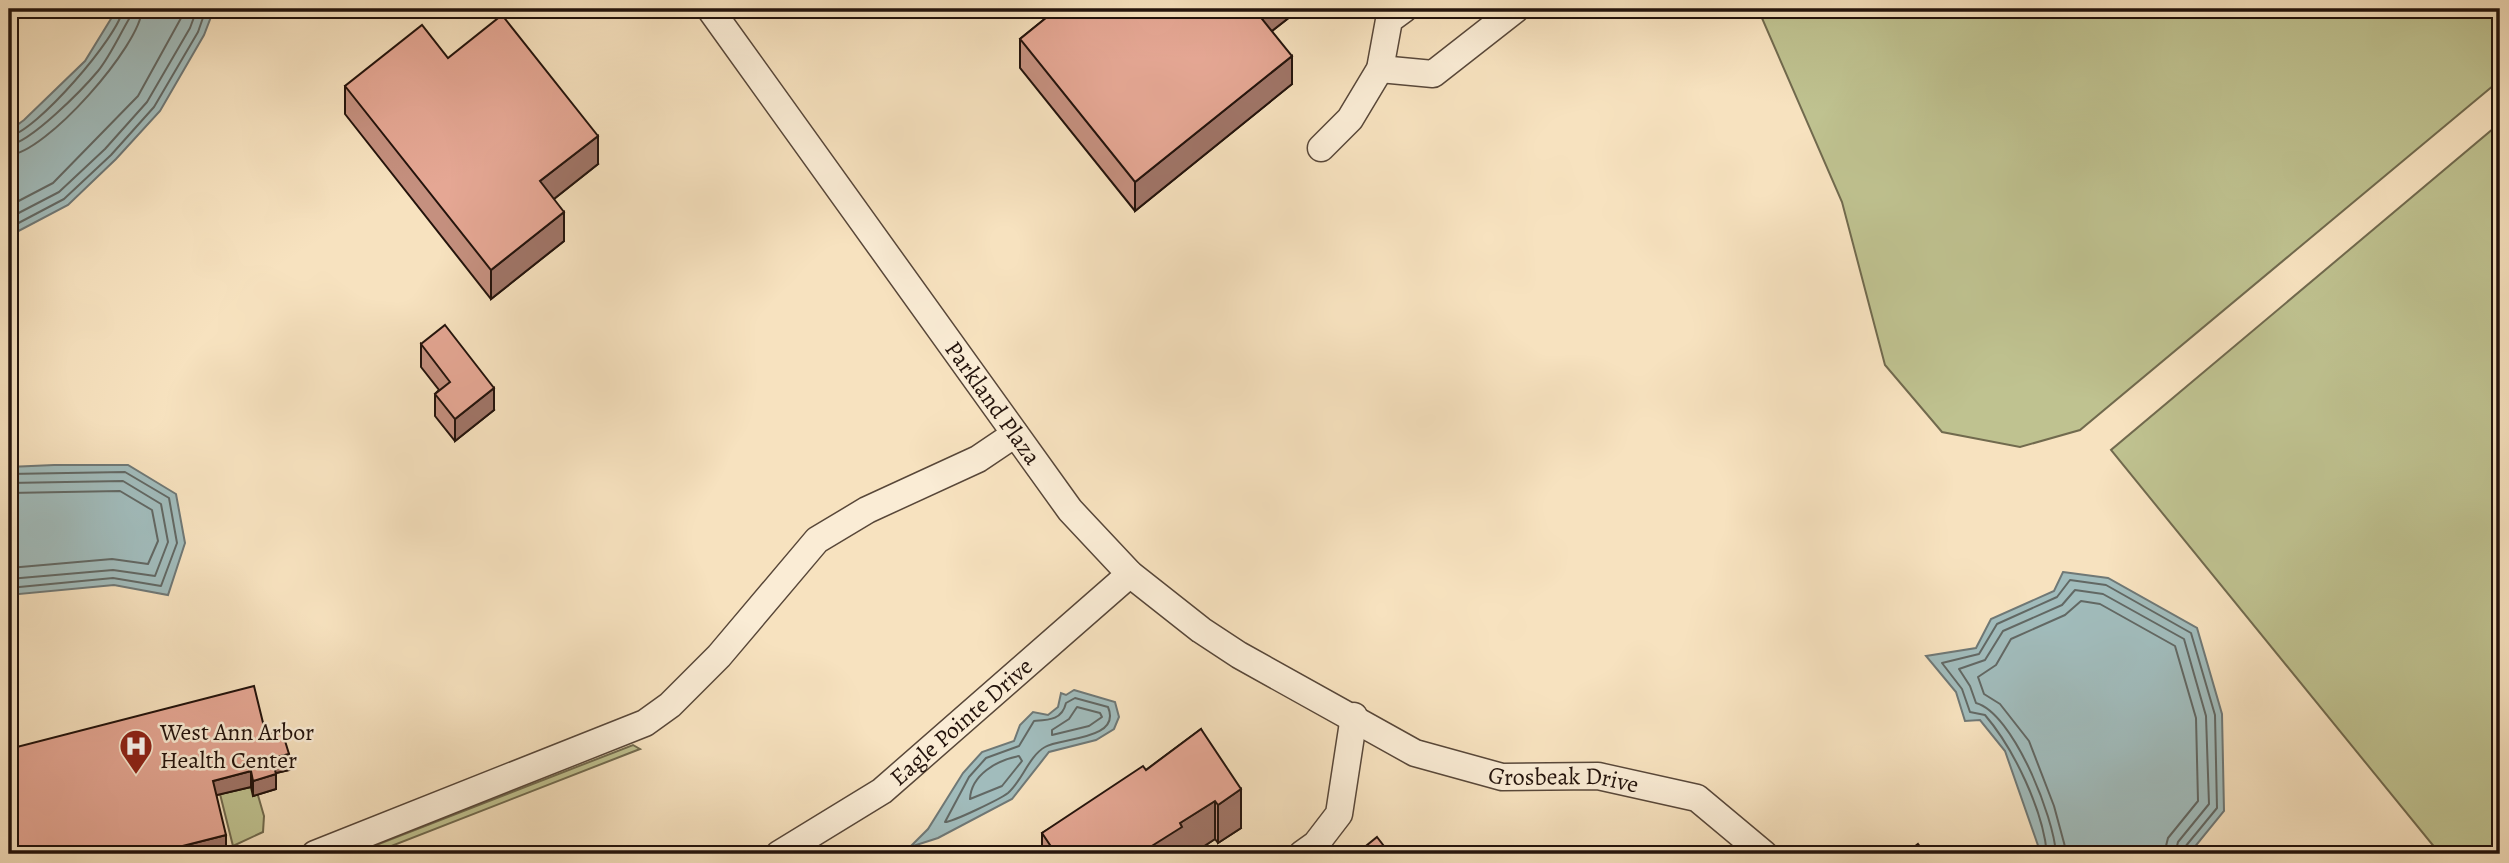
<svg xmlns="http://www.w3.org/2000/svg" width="2509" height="863" font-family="Alegreya,serif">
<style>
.green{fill:#bfc290;stroke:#716a4e;stroke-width:2}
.water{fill:#a1bcbc;stroke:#6f7876;stroke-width:2}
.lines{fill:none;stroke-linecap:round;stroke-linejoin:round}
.shore{stroke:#626864;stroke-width:2}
.minor-casing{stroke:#584739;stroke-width:29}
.minor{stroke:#faecd5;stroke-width:26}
.wall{fill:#c5907f;stroke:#23130c;stroke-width:2}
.shaded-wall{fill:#a07568;stroke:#23130c;stroke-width:2}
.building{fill:#e5a794;stroke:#23130c;stroke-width:2}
.labels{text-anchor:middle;stroke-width:5;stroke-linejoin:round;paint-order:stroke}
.street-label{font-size:24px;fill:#23130c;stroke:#faecd5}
.poi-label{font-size:24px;fill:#23130c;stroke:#faecd5;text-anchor:start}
</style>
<rect width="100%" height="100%" fill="#f7e2bf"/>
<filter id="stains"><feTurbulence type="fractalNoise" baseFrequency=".00286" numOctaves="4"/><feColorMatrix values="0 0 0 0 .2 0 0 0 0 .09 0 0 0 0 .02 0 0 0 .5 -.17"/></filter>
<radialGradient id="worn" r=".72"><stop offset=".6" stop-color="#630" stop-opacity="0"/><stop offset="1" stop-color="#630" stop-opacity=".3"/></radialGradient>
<g class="green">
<polygon points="1758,9 2500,9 2500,80 2080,430 2020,447 1942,432 1885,365 1842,202"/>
<polygon points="2500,123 2500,854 2440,854 2111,450"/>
<polygon points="633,745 640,749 371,854 353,854"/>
<polygon points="255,785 264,816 263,832 233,846 220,794"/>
</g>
<g class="water">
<polygon points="117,9 214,9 204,35 160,111 116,159 68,205 9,236 9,131 24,120 85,61"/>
<polygon points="54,465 128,465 176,494 185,543 168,595 114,585 9,595 9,467"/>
<polygon points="2063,572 2108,578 2197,628 2222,714 2224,811 2189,854 2041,854 2005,751 1980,720 1965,721 1956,692 1926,656 1976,648 1991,619 2054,591"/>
<polygon points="1074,690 1115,702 1119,717 1114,729 1096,740 1049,752 1012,799 938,838 910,847 928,829 963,773 982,752 1014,741 1020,725 1033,712 1048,715 1058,707 1061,693 1066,695"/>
</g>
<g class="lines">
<g class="shore">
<path d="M9,136C35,133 119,36 123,9"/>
<path d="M9,145C30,143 83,89 98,71C110,56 119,36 129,19L131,9"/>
<path d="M9,155C45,154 141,45 142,9"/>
<polyline points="9,206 53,183 138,96 186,9"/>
<polyline points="9,218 59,192 105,149 147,102 190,28 197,9"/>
<polyline points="9,228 64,199 111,155 154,107 198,32 206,9"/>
<polyline points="9,474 125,472 169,498 177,543 161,586 113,578 9,588"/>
<polyline points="9,483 123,481 161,504 168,542 155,576 113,570 9,579"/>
<polyline points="9,493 120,491 152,510 158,541 148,564 112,559 9,568"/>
<path d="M1075,698L1108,707C1122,740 1060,738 1045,747C1029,756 1022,781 1008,793C1000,799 953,822 945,822L969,777L986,758L1019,746L1034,721C1049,720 1062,720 1066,703Z"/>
<polygon points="1077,707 1100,713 1102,717 1089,726 1052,735 1052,730 1069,719"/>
<path d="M1019,756L1022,761L1002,786L970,799C971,775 997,760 1019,756Z"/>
<path d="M2047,854C2043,810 2014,749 1985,715L1970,712L1962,689L1942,663L1979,654L1997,624L2057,597L2070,580L2106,585L2191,633L2215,715L2217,808L2185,847L2184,854"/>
<path d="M2056,854C2054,817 2013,713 1976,703L1970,686L1959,669L1985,660L2003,631L2062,605L2075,590L2103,594L2184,639L2206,716L2209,804L2178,842L2175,854"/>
<polyline points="2067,854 2054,806 2029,741 2000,704 1984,694 1978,677 1996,665 2011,639 2065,615 2081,601 2100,604 2175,646 2196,718 2198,801 2168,838 2164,854"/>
</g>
<defs>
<g id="minor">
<path id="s1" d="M710,9L1070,510L1130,574L1201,630L1239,655L1415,753L1502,777L1598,776L1697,798L1764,854"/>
<polyline points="1380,69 1433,74 1516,9"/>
<polyline points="1321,148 1350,119 1380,69 1389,20 1404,9"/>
<polyline points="315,854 645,723 670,705 719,656 817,540 867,510 978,459 1015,434"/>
<path id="s2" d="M779,854L882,791L1130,574"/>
<polyline points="1302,854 1316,844 1339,814 1354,716"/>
</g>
</defs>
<use href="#minor" class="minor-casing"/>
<use href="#minor" class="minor"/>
</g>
<g class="wall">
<polygon points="1057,9 1300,9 1272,31 1292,84 1135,211 1020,68 1020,39"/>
<polygon points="448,58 598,164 554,199 564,241 491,299 345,114 345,86"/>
<polygon points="421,344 494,410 455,441 435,416 435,394 439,390 421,367"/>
<polygon points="1201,729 1241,828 1218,843 1215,839 1192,854 1042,854 1042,833 1146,770"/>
<polygon points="266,735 289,770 276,773 276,789 253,796 251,787 216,795 226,850 9,854"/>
</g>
<g class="shaded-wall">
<polygon points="1264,9 1300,9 1258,42 1258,14"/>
<polygon points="1292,56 1292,84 1135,211 1135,182"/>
<polygon points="598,136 598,164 540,210 540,181"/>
<polygon points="564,212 564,241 491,299 491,270"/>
<polygon points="494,388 494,410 455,441 455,419"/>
<polygon points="289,754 289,770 272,774 272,758"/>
<polygon points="251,771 251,787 213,796 213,781"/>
<polygon points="276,774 276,789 253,796 253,781"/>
<polygon points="1241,789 1241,828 1218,843 1218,805"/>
<polygon points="1215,801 1215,839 1192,854 1139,854 1180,823"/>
<polygon points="226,835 226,850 209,854 151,854"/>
</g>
<g class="building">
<polygon points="1057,9 1264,9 1258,14 1292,56 1135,182 1020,39"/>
<polygon points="502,15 598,136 540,181 564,212 491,270 345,86 422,25 448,58"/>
<polygon points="445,325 494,388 455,419 435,394 450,382 421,344"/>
<polygon points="254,686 266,735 282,731 289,754 272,758 276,774 253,781 251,771 213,781 226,835 151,854 9,854 9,749"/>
<polygon points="1201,729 1241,789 1218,805 1215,801 1180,823 1182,827 1139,854 1056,854 1042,833 1143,766 1146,770"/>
<polygon points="1377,837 1390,854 1356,854"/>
<polygon points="1918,844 1926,854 1905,854"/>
</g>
<defs>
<symbol id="hospital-pin" viewBox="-11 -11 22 30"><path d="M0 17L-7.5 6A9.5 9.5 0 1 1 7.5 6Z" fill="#8f2418" stroke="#faecd5"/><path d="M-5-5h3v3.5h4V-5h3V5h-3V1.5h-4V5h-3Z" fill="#fff"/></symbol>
</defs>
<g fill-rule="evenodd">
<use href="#hospital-pin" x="117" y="727" width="38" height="52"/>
</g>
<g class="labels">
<g class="street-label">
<text dy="8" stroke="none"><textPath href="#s1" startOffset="485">Parkland Plaza</textPath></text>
<text dy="8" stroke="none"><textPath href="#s2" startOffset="226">Eagle Pointe Drive</textPath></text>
<text dy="8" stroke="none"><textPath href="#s1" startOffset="1194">Grosbeak Drive</textPath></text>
</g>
<g class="poi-label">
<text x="160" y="740">West Ann Arbor<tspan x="160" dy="28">Health Center</tspan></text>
</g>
</g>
<rect width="2509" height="863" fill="none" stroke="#f7e2bf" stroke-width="35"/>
<rect x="10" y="10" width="2488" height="842" fill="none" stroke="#23130c" stroke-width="3.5"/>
<rect x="18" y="18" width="2474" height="828" fill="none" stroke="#23130c" stroke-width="2"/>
<rect width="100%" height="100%" filter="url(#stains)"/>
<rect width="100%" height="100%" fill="url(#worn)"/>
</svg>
